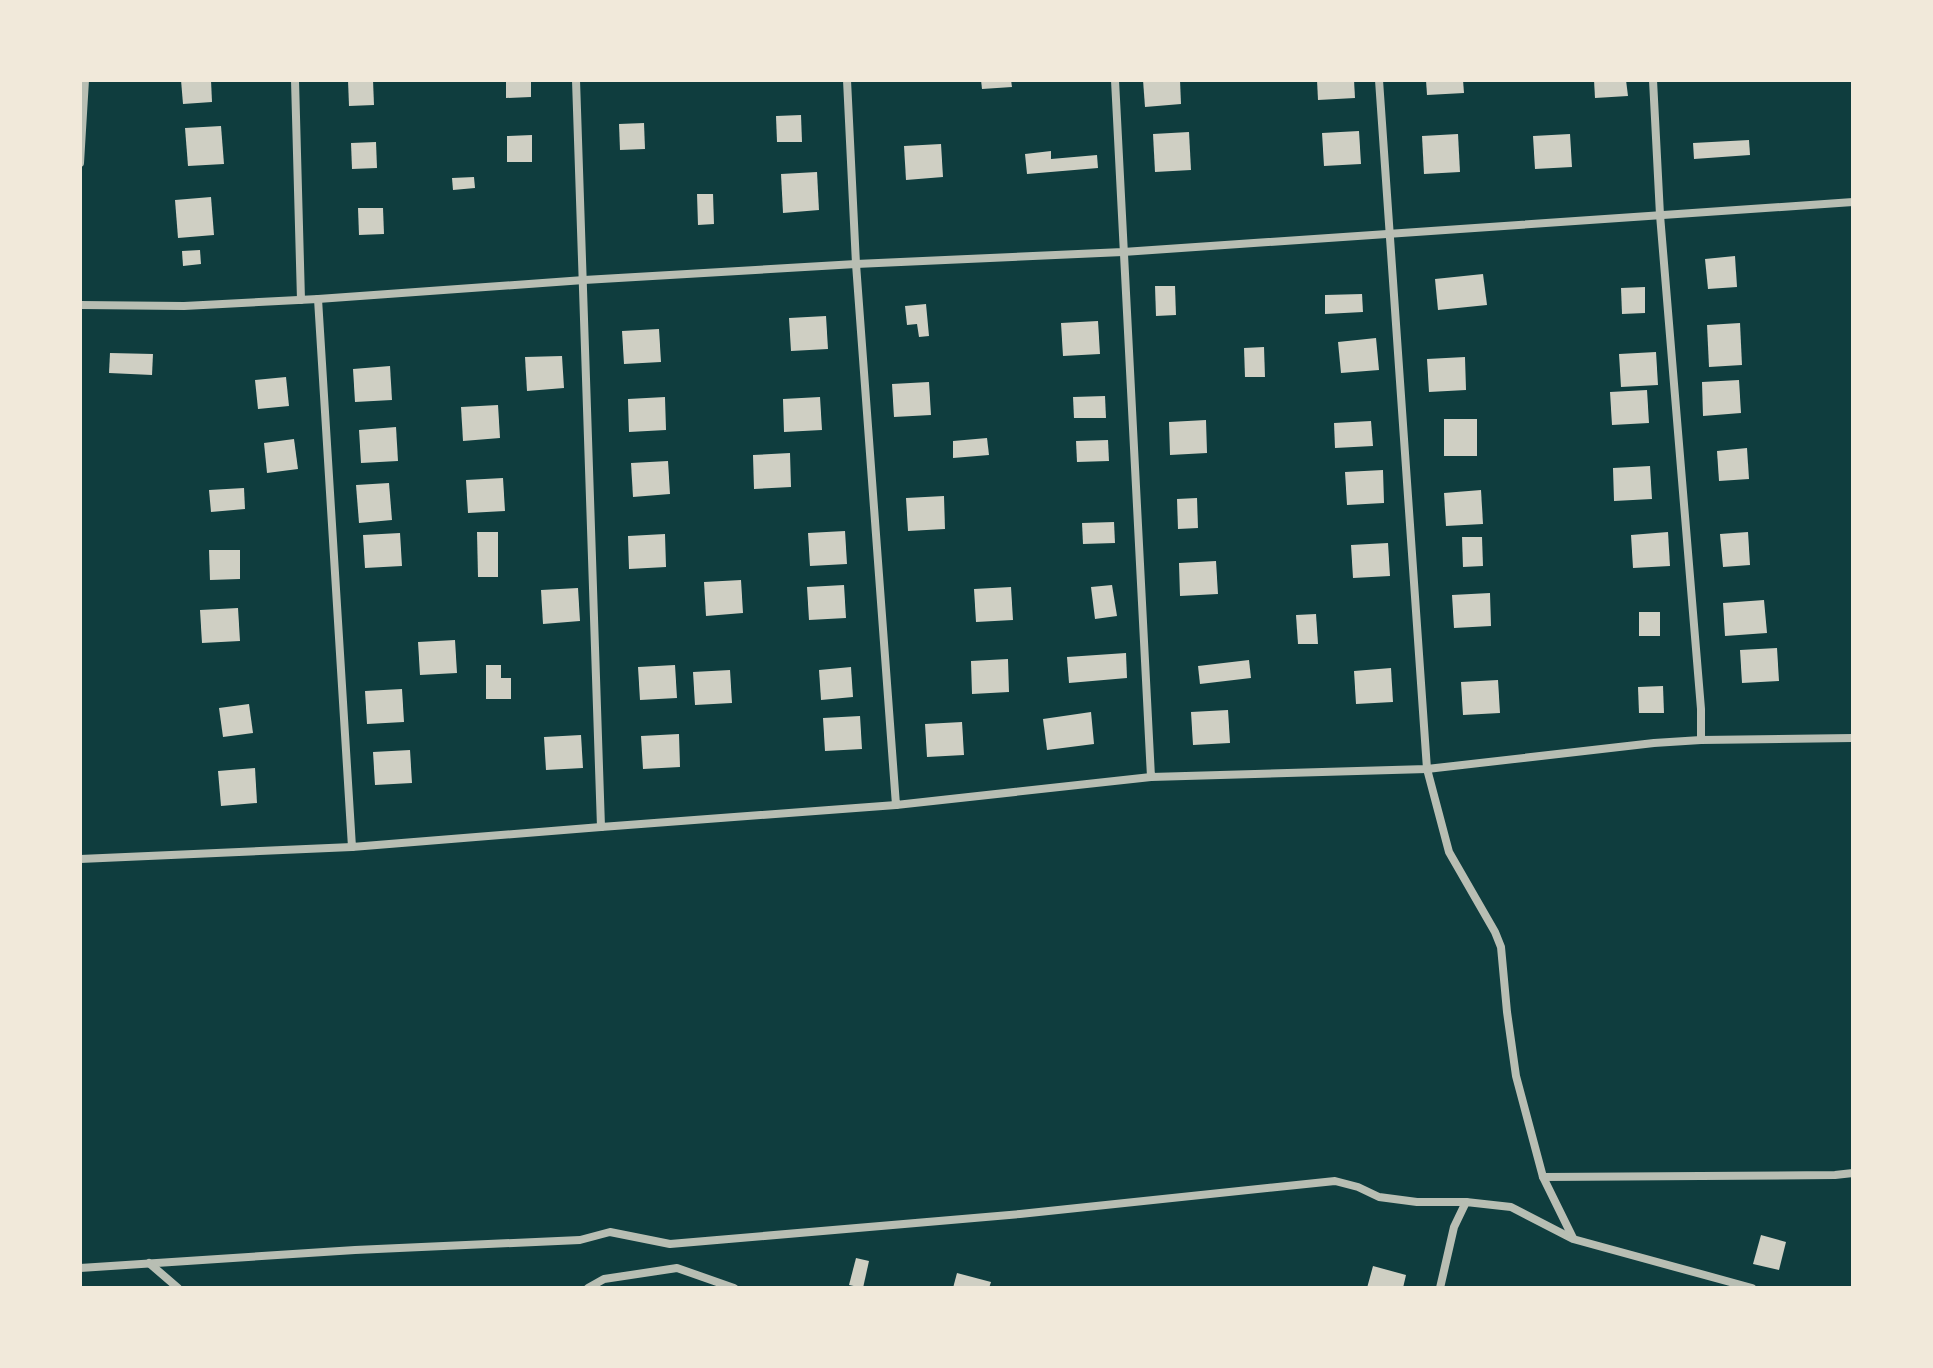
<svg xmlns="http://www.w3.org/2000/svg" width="1933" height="1368" font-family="'DM Sans',sans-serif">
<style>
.building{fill:#cfcfc3}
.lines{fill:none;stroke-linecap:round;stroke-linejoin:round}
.minor{stroke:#b8beb3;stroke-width:8}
</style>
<rect width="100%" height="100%" fill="#0f3d3e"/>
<g class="building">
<polygon points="181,80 211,80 212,102 183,104"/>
<polygon points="348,80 373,80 374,105 349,106"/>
<polygon points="506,80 531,80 531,97 506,98"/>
<polygon points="981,80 1011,80 1012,87 982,89"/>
<polygon points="1143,80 1180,80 1181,104 1145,107"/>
<polygon points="1317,80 1354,80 1355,98 1318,100"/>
<polygon points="1426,80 1463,80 1464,93 1427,95"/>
<polygon points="1594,80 1626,80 1628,96 1595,98"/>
<polygon points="801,115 802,142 777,142 776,116"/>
<polygon points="644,123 645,149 620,150 619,124"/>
<polygon points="221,126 224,164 188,166 185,128"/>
<polygon points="1359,131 1361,164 1324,166 1322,133"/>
<polygon points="1189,132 1191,170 1155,172 1153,134"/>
<polygon points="1458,134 1460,172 1424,174 1422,136"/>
<polygon points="1570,134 1572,167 1535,169 1533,136"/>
<polygon points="532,135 532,162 507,162 507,136"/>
<polygon points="1749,140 1750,155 1694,159 1693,143"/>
<polygon points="376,142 377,168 352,169 351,143"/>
<polygon points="941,144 943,177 906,180 904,146"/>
<polygon points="1051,151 1051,159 1097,155 1098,168 1027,174 1025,154"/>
<polygon points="817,172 819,210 783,213 781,174"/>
<polygon points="474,177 475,188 453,190 452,178"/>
<polygon points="697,194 713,194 714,224 698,225"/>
<polygon points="211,197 214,235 178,238 175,200"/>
<polygon points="358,208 383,208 384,234 359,235"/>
<polygon points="200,250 201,264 183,266 182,251"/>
<polygon points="1735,256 1737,287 1708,289 1705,259"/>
<polygon points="1483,274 1487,305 1438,310 1435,279"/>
<polygon points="1155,286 1175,286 1176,315 1156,316"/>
<polygon points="1645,287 1645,313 1622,314 1621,288"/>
<polygon points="1362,294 1363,312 1325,314 1325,295"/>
<polygon points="926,304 929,336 919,337 917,324 907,325 905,306"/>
<polygon points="826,316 828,349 791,351 789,318"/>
<polygon points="1098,321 1100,354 1063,356 1061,323"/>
<polygon points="1740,323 1742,365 1709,367 1707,325"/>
<polygon points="659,329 661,362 624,364 622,331"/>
<polygon points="1376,338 1379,370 1341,373 1338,342"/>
<polygon points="1264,347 1265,377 1245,377 1244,348"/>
<polygon points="1656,352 1658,385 1621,387 1619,354"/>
<polygon points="110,353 153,354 152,375 109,373"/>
<polygon points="562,356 564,388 527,391 525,357"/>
<polygon points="1465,357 1466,390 1429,392 1427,359"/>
<polygon points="390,366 392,400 355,402 353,369"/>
<polygon points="286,377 289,406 258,409 255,380"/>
<polygon points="1739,380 1741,413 1703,416 1702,382"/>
<polygon points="929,382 931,415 894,417 892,384"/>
<polygon points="1647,390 1649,423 1612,425 1610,392"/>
<polygon points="1105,396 1106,418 1074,418 1073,397"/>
<polygon points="665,397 666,430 629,432 628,399"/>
<polygon points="820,397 822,430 784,432 783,399"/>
<polygon points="498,405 500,438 463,441 461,407"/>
<rect x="1444" y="419" width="33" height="37"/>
<polygon points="1206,420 1207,453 1170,455 1169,422"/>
<polygon points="1371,421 1373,446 1335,448 1334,423"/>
<polygon points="396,427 398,461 361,463 359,430"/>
<polygon points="987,438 989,455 953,458 953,441"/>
<polygon points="294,439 298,469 267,473 264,443"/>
<polygon points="1108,440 1109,461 1077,462 1076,441"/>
<polygon points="1747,448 1749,479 1719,481 1717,451"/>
<polygon points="790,453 791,487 754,489 753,455"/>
<polygon points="668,461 670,494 633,497 631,463"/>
<polygon points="1650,466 1652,499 1614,501 1613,468"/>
<polygon points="1383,470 1384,503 1347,505 1345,472"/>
<polygon points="503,478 505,511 468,513 466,480"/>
<polygon points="389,483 392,520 359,523 356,485"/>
<polygon points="244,488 245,509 211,512 209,490"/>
<polygon points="1481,490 1483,524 1446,526 1444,493"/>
<polygon points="944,496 945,529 908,531 906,498"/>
<polygon points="1197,498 1198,528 1178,529 1177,499"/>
<polygon points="1114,522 1115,543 1083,544 1082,523"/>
<polygon points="845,531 847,564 810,566 808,533"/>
<polygon points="477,532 498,532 498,577 478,577"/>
<polygon points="1668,532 1670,566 1633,568 1631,535"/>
<polygon points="1748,532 1750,565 1723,567 1720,534"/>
<polygon points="400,533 402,566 365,568 363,535"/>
<polygon points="665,534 666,567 629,569 628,536"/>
<polygon points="1462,537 1482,537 1483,566 1463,567"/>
<polygon points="1388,543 1390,576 1353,578 1351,545"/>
<polygon points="209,550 240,550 240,579 210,580"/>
<polygon points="1216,561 1218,594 1180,596 1179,563"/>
<polygon points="741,580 743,613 706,616 704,582"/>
<polygon points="844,585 846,618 809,620 807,587"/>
<polygon points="1112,585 1117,616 1095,619 1091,587"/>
<polygon points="1011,587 1013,620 976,622 974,589"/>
<polygon points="578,588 580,621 543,624 541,590"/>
<polygon points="1490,593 1491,626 1454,628 1452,595"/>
<polygon points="1764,600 1767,633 1725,636 1723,603"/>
<polygon points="238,608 240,641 202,643 200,610"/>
<rect x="1639" y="612" width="21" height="24"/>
<polygon points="1316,614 1318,644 1298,644 1296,615"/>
<polygon points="455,640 457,673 420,675 418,642"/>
<polygon points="1777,648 1779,681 1742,683 1740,650"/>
<polygon points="1126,653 1127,678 1069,683 1067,657"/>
<polygon points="1008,659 1009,692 972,694 971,661"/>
<polygon points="1249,660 1251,678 1200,684 1198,666"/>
<polygon points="486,665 501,665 501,678 511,678 511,699 486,699"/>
<polygon points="675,665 677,698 640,700 638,667"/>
<polygon points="851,667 853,697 821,700 819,670"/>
<polygon points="1391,668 1393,702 1356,704 1354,671"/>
<polygon points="730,670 732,703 695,705 693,672"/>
<polygon points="1498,680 1500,713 1463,715 1461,682"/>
<polygon points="1663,686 1664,713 1639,713 1638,687"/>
<polygon points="402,689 404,722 367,724 365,691"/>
<polygon points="249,704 253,733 223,737 219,708"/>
<polygon points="1228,710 1230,743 1193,745 1191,712"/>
<polygon points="1091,712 1094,744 1047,750 1043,719"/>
<polygon points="860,716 862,749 825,751 823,718"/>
<polygon points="962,722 964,755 927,757 925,724"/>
<polygon points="679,734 680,767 643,769 641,736"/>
<polygon points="581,735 583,768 546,770 544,737"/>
<polygon points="410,750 412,783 375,785 373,752"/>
<polygon points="255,768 257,803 221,806 218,771"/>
<polygon points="1761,1235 1786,1242 1779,1270 1753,1264"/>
<polygon points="856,1258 869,1261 863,1288 849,1285"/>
<polygon points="1373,1266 1406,1275 1403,1288 1367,1288"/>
<polygon points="957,1273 991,1282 989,1288 953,1288"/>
</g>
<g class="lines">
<g class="minor">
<polyline points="295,80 301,300"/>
<polyline points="576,80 601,827 896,805"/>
<polyline points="847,80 856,264 896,805 1151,777"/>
<polyline points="1115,80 1151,777 1427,769 1379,80"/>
<polyline points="1653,80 1660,215 1701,709 1701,740 1853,738"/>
<polyline points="80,163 85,80"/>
<polyline points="318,299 352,847 601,827"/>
<polyline points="80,305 184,306 318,299 584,280 856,264 1123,252 1853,202"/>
<polyline points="1701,740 1654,743 1427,769 1449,852 1495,932 1501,947 1507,1012 1516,1076 1543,1177 1835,1175 1853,1173"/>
<polyline points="80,859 352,847"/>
<polyline points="1543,1177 1573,1238"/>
<polyline points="149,1263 178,1288"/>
<polyline points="80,1268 355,1250 580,1240 610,1232 670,1244 1020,1214 1335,1181 1358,1187 1379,1197 1417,1202 1466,1202"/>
<polyline points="588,1288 604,1279 677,1268 734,1288"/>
<polyline points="1440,1288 1454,1227 1466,1202 1511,1207 1573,1239 1752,1288"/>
</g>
</g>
<rect width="1933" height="1368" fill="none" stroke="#f1e9da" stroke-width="164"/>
</svg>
